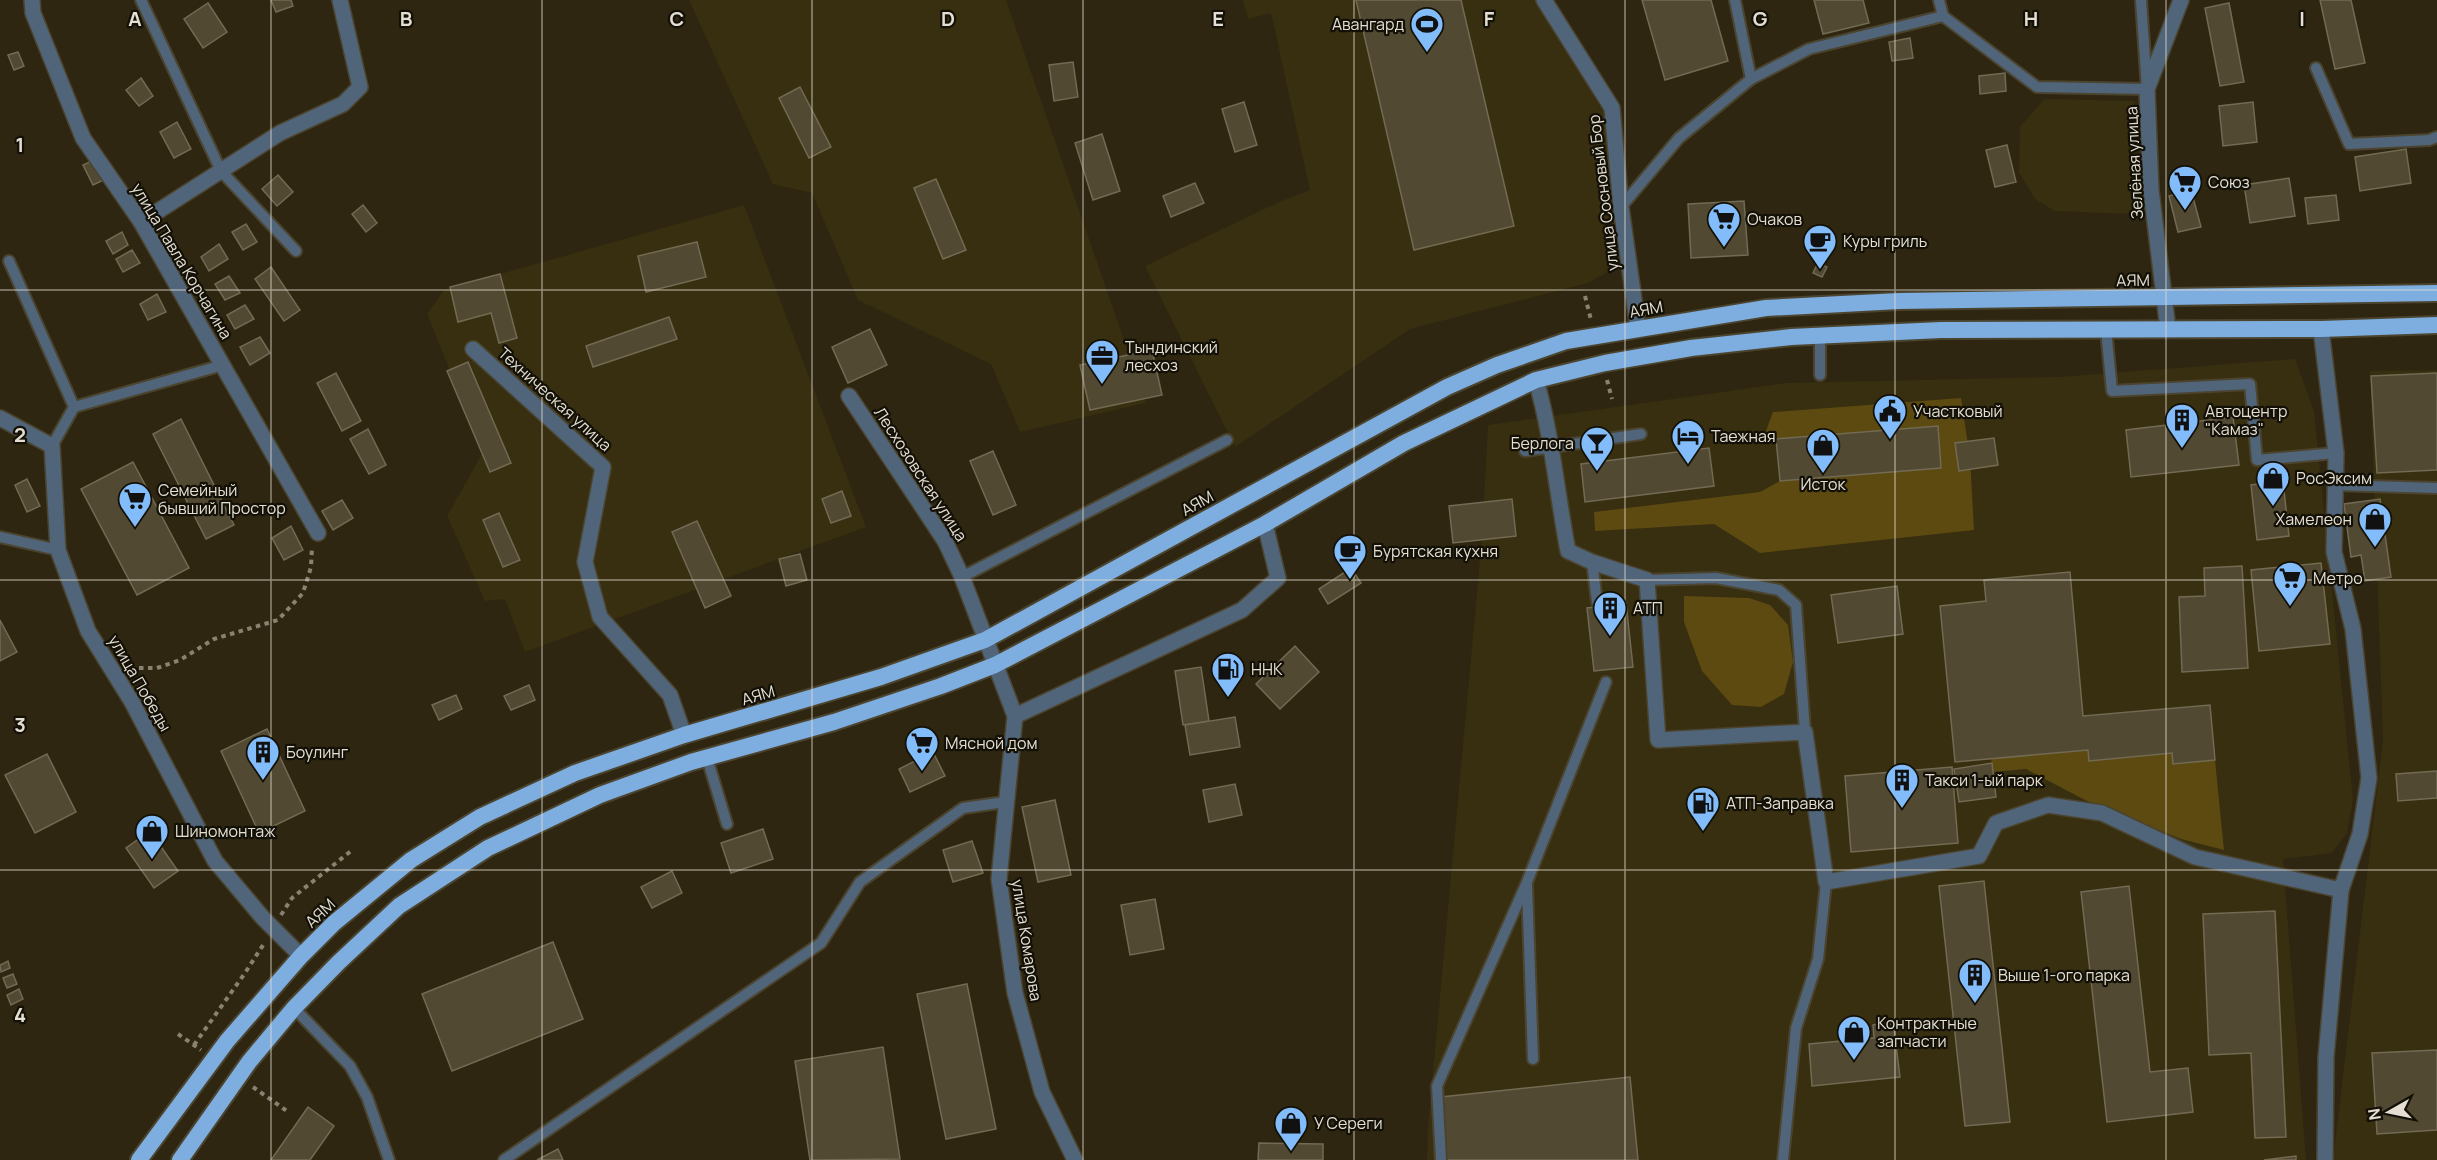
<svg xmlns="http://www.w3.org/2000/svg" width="2437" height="1160" font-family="Manrope,sans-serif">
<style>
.built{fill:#382e10}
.forest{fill:#5d4a11}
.building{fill:#514932;stroke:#726a52;stroke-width:1.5}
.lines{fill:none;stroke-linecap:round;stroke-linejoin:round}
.service-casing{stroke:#4b442f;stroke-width:14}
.minor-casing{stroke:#4b442f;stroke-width:18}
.trunk-casing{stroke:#4b442f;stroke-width:20}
.path{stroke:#898271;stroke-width:4;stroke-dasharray:4.5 4.5;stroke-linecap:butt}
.service{stroke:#50647a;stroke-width:10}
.minor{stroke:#50647a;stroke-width:15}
.trunk{stroke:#7eaddf;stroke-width:16}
.grid{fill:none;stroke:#e4dfd2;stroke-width:1.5;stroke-opacity:0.55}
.labels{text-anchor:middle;stroke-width:4.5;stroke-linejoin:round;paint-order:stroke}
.poi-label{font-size:16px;fill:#e4dfd2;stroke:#131007;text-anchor:start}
.street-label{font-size:16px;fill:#e4dfd2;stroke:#131007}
.grid-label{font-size:20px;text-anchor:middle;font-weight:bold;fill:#e4dfd2;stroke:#131007;stroke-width:4.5;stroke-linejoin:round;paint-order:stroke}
</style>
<rect width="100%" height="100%" fill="#2e2610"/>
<g class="built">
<polygon points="689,0 1006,0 1146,403 1020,432 991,364 858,300 812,193 773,184"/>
<polygon points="1243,0 1537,0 1608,120 1615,268 1588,283 1410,329 1235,447 1145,266 1279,202 1310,190 1271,13 1248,19"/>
<polygon points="2044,99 2135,101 2134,214 2054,211 2035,199 2019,172 2020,127"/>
<polygon points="744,205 866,527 525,652 505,599 485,601 447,516 483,452 427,314 444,290"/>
<polygon points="2295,359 2314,411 2353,799 2347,833 2332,853 2283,859 2306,1160 1427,1160 1428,1127 1482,538 1488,425 1786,383 2058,377"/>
<polygon points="2437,370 2437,1160 2333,1160 2383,740 2370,371"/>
</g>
<g class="forest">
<polygon points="1961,398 1970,458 1974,530 1760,553 1714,524 1595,531 1594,512 1760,492 1780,481 1941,468 1938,427 1776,439 1766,431 1773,412"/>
<polygon points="1684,596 1749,598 1770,605 1788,625 1793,662 1784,694 1761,707 1732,705 1702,671 1684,622"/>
<polygon points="2088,750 2089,761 2172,753 2173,764 2215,760 2224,850 2181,839 2085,800 2026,769 1993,772 1991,758"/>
</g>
<g class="building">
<polygon points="271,0 291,0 293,6 276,12"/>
<polygon points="1356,0 1461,0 1514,226 1414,250"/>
<polygon points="1642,0 1711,0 1728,61 1665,80"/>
<polygon points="1814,0 1863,0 1869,23 1823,34"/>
<polygon points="2320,0 2351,0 2365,63 2335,69"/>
<polygon points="208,3 227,32 203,48 184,19"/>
<polygon points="2229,3 2244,82 2220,86 2205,8"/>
<polygon points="1910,38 1913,58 1892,61 1889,42"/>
<polygon points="18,52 24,66 14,70 8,55"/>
<polygon points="1073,62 1078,97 1054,101 1049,65"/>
<polygon points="2005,73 2006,91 1980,94 1979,76"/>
<polygon points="141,78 153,96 139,106 126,90"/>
<polygon points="800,87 831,147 809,158 779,98"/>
<polygon points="1244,102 1257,145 1235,152 1222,109"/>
<polygon points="2253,102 2257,142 2223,146 2219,106"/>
<polygon points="177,122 191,149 174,158 160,132"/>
<polygon points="1102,134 1120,191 1093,200 1075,143"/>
<polygon points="2007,145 2016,182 1995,187 1986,150"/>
<polygon points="2406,149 2411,183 2360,191 2355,157"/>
<polygon points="98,158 108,178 93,185 83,165"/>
<polygon points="278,175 293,192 277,206 262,189"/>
<polygon points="2289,178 2295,216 2250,223 2244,185"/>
<polygon points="936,179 966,250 943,259 914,188"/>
<polygon points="1195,183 1204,203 1171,217 1163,196"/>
<polygon points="2191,190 2201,227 2178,232 2169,196"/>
<polygon points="2336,195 2339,220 2308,224 2305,198"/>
<polygon points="1744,201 1748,255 1691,258 1688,204"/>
<polygon points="363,205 377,223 366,232 352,214"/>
<polygon points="246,224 257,242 243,250 232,232"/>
<polygon points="122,232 128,245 113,254 106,241"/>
<polygon points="697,242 706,277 646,292 638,256"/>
<polygon points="219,244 228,259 209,271 201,257"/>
<polygon points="132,250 140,263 123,272 116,259"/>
<polygon points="1818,263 1827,267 1822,277 1813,273"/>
<polygon points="271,267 300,310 284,321 255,279"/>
<polygon points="500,274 517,338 499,343 491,313 458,322 450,287"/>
<polygon points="229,276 240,293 225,300 215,284"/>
<polygon points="157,294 166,312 148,320 140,304"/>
<polygon points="245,305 254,319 235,329 227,315"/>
<polygon points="669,317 677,339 593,367 586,346"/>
<polygon points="870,329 887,365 848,383 832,347"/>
<polygon points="260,337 270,353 250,365 240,347"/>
<polygon points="1152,350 1162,395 1090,410 1080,365"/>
<polygon points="468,362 511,463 490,472 447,371"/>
<polygon points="336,373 361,421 342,431 317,383"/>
<polygon points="2437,373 2437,470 2377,473 2371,376"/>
<polygon points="2233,417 2239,465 2131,477 2126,430"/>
<polygon points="181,419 234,525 206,539 153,434"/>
<polygon points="1938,426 1941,468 1780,481 1776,439"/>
<polygon points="368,429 386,465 369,474 350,439"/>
<polygon points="1994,438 1998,465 1959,471 1955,443"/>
<polygon points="1709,448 1714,486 1585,502 1581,464"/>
<polygon points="993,451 1016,505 993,515 970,461"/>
<polygon points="133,462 189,568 137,595 81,489"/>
<polygon points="27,479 40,506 27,512 15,485"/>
<polygon points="2283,481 2289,536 2257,540 2251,485"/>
<polygon points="842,491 851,516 831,523 822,499"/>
<polygon points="1512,499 1516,536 1453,543 1449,506"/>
<polygon points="2380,499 2391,577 2365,581 2361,555 2351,557 2344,504"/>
<polygon points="342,500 353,518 333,530 322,511"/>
<polygon points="499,513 520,560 503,567 483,520"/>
<polygon points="697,521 731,596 705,608 672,532"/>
<polygon points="291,526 303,550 284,560 272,538"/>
<polygon points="800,554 807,580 786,586 779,559"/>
<polygon points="2321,563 2330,644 2259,651 2251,570"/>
<polygon points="2242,566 2248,668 2182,672 2179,597 2205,596 2204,568"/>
<polygon points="1351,568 1361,583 1328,604 1319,589"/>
<polygon points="2070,572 2083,716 2210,705 2215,760 2173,764 2172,753 2089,761 2088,750 1955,762 1940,606 1986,601 1984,580"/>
<polygon points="1897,586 1903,634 1838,643 1831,595"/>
<polygon points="1626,603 1633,667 1594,671 1587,608"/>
<polygon points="0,620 17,652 0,661"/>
<polygon points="1295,646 1319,672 1280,709 1256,684"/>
<polygon points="1201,667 1209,721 1183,725 1175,671"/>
<polygon points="529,685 535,700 511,710 504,696"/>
<polygon points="456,695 462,709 439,720 432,705"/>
<polygon points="1235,717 1240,747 1190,755 1185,725"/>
<polygon points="267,729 305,811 259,833 221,751"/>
<polygon points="933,752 945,776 910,792 899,769"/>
<polygon points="47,754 76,812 35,833 5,775"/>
<polygon points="1992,763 1996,797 1959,802 1954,769"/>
<polygon points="1952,767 1958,843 1851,852 1845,776"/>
<polygon points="2437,771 2437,798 2398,801 2396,774"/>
<polygon points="1235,784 1242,815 1209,822 1203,790"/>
<polygon points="1055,800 1071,875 1038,882 1022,807"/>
<polygon points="763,829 773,859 731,873 721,843"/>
<polygon points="150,831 178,871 154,888 126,848"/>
<polygon points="972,841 983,873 953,882 943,850"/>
<polygon points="672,871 682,893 652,908 641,887"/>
<polygon points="1984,881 2010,1122 1965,1126 1939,886"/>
<polygon points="2129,886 2150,1072 2188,1068 2193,1112 2107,1122 2081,892"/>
<polygon points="1155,899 1164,949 1130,955 1121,905"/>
<polygon points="2275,911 2286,1137 2255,1138 2251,1053 2209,1055 2203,914"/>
<polygon points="553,942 583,1019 452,1071 422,994"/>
<polygon points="8,961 10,968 1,972 0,965"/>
<polygon points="13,974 17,984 7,988 3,978"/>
<polygon points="967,984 996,1129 946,1139 917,994"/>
<polygon points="19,989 23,999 11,1005 7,995"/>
<polygon points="1893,1022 1900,1077 1812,1086 1809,1044 1874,1038 1873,1025"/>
<polygon points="883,1047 900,1159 810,1160 795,1061"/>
<polygon points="2437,1050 2437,1130 2377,1134 2372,1053"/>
<polygon points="1630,1077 1638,1160 1447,1160 1441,1097"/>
<polygon points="308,1107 334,1126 310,1160 271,1160"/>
<polygon points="1259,1143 1323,1144 1323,1160 1258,1160"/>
<polygon points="558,1149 563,1160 537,1160"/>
<polygon points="2296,1156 2296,1160 2264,1160"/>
</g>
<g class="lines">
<defs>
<g id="service">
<polyline points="141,0 221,171 296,251"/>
<polyline points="1939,0 1943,16"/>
<polyline points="2316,68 2349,144 2429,140 2437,137"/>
<polyline points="1751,79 1809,49 1943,16 2037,87 2147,89 2141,0"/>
<polyline points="1621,207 1679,138 1751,79 1735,0"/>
<polyline points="9,261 74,407 52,446"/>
<polyline points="2106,330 2112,391 2250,384 2257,460 2336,453"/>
<polyline points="1820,336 1820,375"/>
<polyline points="74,407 223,365"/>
<polyline points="1525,451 1641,434"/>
<polyline points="2335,485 2437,488"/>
<polyline points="0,537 58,550"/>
<polyline points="1592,562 1597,602"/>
<polyline points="962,577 1227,440"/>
<polyline points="1647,580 1716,578 1779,590 1796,605 1805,732"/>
<polyline points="707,758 727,824"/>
<polyline points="1527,886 1533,1059"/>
<polyline points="294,1008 350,1066 367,1097 389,1160"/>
<polyline points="504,1160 821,943 860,882 963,808 1005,802"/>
<polyline points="1441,1160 1437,1086 1527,882 1606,682"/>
<polyline points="1783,1160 1796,1028 1818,959 1826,882"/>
</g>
<g id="minor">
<polyline points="32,0 33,13 83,138 141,222 318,533"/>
<polyline points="1544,0 1612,108 1621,207 1638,328"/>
<polyline points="141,222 280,133 343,104 360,87 340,0"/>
<polyline points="2168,329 2151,190 2147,89 2181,0"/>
<polyline points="2321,329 2336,453 2334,552 2353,629 2369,778 2360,834 2341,890 2326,1057 2325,1160"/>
<polyline points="473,349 603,467 585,562 600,617 670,695 684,735"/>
<path d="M1536,380C1552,435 1557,494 1568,551L1592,562L1647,580L1658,740L1805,732L1826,882L1979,856L1996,823L2048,805L2102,813L2195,857L2341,890"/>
<polyline points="849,396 945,541 962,577 1015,716 999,879 1015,993 1042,1092 1075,1160"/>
<polyline points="0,418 52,446 58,550 88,631 132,702 215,861 263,918 301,956"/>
<polyline points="1015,716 1242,610 1278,578 1265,524"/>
</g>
<g id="trunk">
<polyline points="139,1160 227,1041 301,956 334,923 411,860 480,817 575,773 684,735 881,677 985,640 1447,387 1497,365 1566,341 1766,308 1899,301 2437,293"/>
<polyline points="180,1160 249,1062 294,1008 339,962 399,906 488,848 600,795 691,762 834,722 941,686 995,665 1265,524 1404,443 1536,380 1605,363 1691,348 1791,337 1941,330 2321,329 2437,325"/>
</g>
</defs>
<use href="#service" class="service-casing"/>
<use href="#minor" class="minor-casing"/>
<use href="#trunk" class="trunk-casing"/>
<g class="path">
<polyline points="1585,296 1591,320"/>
<polyline points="1607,380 1612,399"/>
<polyline points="130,668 157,668 180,660 214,639 278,620 303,593 311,567 312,547"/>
<polyline points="281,915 292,898 351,851"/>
<polyline points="178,1034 201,1050"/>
<polyline points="194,1045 245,973 265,942"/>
<polyline points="253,1087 287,1111"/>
</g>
<use href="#service" class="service"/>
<use href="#minor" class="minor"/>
<use href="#trunk" class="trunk"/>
</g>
<path class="grid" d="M271,0V1160M542,0V1160M812,0V1160M1083,0V1160M1354,0V1160M1625,0V1160M1895,0V1160M2166,0V1160M0,290H2437M0,580H2437M0,870H2437"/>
<defs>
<symbol id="stadium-pin" viewBox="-11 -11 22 30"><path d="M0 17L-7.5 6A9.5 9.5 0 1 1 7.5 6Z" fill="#82bcfa" stroke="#131007"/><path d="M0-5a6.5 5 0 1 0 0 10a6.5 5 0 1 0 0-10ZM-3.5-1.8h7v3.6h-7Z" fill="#111"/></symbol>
<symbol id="supermarket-pin" viewBox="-11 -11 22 30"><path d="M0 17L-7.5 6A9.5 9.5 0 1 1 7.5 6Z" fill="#82bcfa" stroke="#131007"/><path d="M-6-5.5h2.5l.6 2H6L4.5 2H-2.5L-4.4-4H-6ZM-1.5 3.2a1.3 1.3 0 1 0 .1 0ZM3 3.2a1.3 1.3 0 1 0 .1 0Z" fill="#111"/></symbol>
<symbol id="cafe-pin" viewBox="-11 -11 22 30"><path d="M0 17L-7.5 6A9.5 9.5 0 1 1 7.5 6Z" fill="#82bcfa" stroke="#131007"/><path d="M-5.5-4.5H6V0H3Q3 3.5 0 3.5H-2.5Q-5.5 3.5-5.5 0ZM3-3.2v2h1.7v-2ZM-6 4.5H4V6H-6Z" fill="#111"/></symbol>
<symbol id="office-pin" viewBox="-11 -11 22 30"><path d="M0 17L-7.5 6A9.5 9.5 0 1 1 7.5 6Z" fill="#82bcfa" stroke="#131007"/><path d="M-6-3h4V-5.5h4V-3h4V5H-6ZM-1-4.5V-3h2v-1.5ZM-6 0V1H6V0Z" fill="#111"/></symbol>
<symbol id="civic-pin" viewBox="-11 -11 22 30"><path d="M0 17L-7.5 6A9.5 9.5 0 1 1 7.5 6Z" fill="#82bcfa" stroke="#131007"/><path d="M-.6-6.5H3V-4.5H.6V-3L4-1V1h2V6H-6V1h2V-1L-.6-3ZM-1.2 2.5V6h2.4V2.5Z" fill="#111"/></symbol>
<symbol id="building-pin" viewBox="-11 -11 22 30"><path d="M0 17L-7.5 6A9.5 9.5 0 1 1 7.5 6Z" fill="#82bcfa" stroke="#131007"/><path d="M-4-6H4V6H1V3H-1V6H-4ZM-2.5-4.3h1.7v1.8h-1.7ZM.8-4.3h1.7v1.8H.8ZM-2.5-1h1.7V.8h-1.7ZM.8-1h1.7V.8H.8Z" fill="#111"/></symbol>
<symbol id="hotel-pin" viewBox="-11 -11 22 30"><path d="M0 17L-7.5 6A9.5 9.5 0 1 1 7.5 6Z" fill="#82bcfa" stroke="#131007"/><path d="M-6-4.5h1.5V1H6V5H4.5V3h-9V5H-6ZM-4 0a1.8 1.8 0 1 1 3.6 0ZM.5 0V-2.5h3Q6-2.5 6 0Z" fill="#111"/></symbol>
<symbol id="bar-pin" viewBox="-11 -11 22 30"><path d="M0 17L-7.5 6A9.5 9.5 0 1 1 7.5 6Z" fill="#82bcfa" stroke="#131007"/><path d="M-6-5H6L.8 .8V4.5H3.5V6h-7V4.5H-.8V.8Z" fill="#111"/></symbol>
<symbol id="shop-pin" viewBox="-11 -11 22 30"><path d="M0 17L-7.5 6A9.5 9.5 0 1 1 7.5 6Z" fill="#82bcfa" stroke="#131007"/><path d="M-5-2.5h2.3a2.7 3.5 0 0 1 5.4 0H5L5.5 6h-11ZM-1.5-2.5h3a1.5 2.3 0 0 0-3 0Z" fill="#111"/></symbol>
<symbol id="fuel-pin" viewBox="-11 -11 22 30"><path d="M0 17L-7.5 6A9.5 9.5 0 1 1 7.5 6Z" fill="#82bcfa" stroke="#131007"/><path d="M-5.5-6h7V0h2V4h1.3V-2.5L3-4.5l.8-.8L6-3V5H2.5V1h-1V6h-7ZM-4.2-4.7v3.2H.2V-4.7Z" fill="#111"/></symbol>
</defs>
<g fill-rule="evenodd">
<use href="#stadium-pin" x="1408" y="5" width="38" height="52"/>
<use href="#supermarket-pin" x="2166" y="163" width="38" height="52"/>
<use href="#supermarket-pin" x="1705" y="200" width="38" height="52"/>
<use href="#cafe-pin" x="1801" y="222" width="38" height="52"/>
<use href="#office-pin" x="1083" y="337" width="38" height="52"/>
<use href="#civic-pin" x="1871" y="392" width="38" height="52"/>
<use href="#building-pin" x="2163" y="401" width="38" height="52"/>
<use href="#hotel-pin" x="1669" y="417" width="38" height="52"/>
<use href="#bar-pin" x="1578" y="424" width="38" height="52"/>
<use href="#shop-pin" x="1804" y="426" width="38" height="52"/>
<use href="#shop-pin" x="2254" y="459" width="38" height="52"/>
<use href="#supermarket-pin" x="116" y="480" width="38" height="52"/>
<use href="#shop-pin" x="2356" y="500" width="38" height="52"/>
<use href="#cafe-pin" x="1331" y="532" width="38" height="52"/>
<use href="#supermarket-pin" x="2271" y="559" width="38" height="52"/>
<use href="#building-pin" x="1591" y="589" width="38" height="52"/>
<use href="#fuel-pin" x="1209" y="650" width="38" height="52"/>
<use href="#supermarket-pin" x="903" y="724" width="38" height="52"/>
<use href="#building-pin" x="244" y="733" width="38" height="52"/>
<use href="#building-pin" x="1883" y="761" width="38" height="52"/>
<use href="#fuel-pin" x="1684" y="784" width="38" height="52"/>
<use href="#shop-pin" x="133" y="812" width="38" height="52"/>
<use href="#building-pin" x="1956" y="956" width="38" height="52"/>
<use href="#shop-pin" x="1835" y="1013" width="38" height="52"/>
<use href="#shop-pin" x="1272" y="1104" width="38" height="52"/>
</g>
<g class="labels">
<g class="poi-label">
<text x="1404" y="30" text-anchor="end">Авангард</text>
<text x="2208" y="188">Союз</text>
<text x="1747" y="225">Очаков</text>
<text x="1843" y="247">Куры гриль</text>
<text x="1125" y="353">Тындинский<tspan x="1125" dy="18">лесхоз</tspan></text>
<text x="1913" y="417">Участковый</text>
<text x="2205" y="417">Автоцентр<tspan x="2205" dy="18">"Камаз"</tspan></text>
<text x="1711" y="442">Таежная</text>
<text x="1574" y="449" text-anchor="end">Берлога</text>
<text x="2296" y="484">РосЭксим</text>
<text x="1823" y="490" text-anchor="middle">Исток</text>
<text x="158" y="496">Семейный<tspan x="158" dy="18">бывший Простор</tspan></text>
<text x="2352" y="525" text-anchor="end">Хамелеон</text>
<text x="1373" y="557">Бурятская кухня</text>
<text x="2313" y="584">Метро</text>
<text x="1633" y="614">АТП</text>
<text x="1251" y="675">ННК</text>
<text x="945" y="749">Мясной дом</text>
<text x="286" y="758">Боулинг</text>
<text x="1925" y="786">Такси 1-ый парк</text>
<text x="1726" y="809">АТП-Заправка</text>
<text x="175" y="837">Шиномонтаж</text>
<text x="1998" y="981">Выше 1-ого парка</text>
<text x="1877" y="1029">Контрактные<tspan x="1877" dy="18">запчасти</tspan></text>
<text x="1314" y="1129">У Сереги</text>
</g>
<g class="street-label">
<text transform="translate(2134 163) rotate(-93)" y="6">Зелёная улица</text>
<text transform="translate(1603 193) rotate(-97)" y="6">улица Сосновый Бор</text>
<text transform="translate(182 261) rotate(59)" y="6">улица Павла Корчагина</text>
<text transform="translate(2133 280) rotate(-1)" y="6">АЯМ</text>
<text transform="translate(1646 309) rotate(-10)" y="6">АЯМ</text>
<text transform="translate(555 399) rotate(42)" y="6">Техническая улица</text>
<text transform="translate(921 474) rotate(57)" y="6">Лесхозовская улица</text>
<text transform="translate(1197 503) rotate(-29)" y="6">АЯМ</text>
<text transform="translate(140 683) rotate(60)" y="6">улица Победы</text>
<text transform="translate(758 695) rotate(-16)" y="6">АЯМ</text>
<text transform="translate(320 913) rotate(-43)" y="6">АЯМ</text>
<text transform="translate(1027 940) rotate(81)" y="6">улица Комарова</text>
</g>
</g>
<g class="grid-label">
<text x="135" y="26">A</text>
<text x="406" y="26">B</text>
<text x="677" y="26">C</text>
<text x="948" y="26">D</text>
<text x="1218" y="26">E</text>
<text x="1489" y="26">F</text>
<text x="1760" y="26">G</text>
<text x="2031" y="26">H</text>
<text x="2302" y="26">I</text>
<text x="20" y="152">1</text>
<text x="20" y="442">2</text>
<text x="20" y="732">3</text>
<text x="20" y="1022">4</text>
</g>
<g transform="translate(2389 1112) rotate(261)" stroke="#131007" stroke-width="4.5" paint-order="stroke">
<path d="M0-4.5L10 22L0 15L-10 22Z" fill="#e4dfd2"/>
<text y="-9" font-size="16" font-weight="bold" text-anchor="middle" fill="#e4dfd2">N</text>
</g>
</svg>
